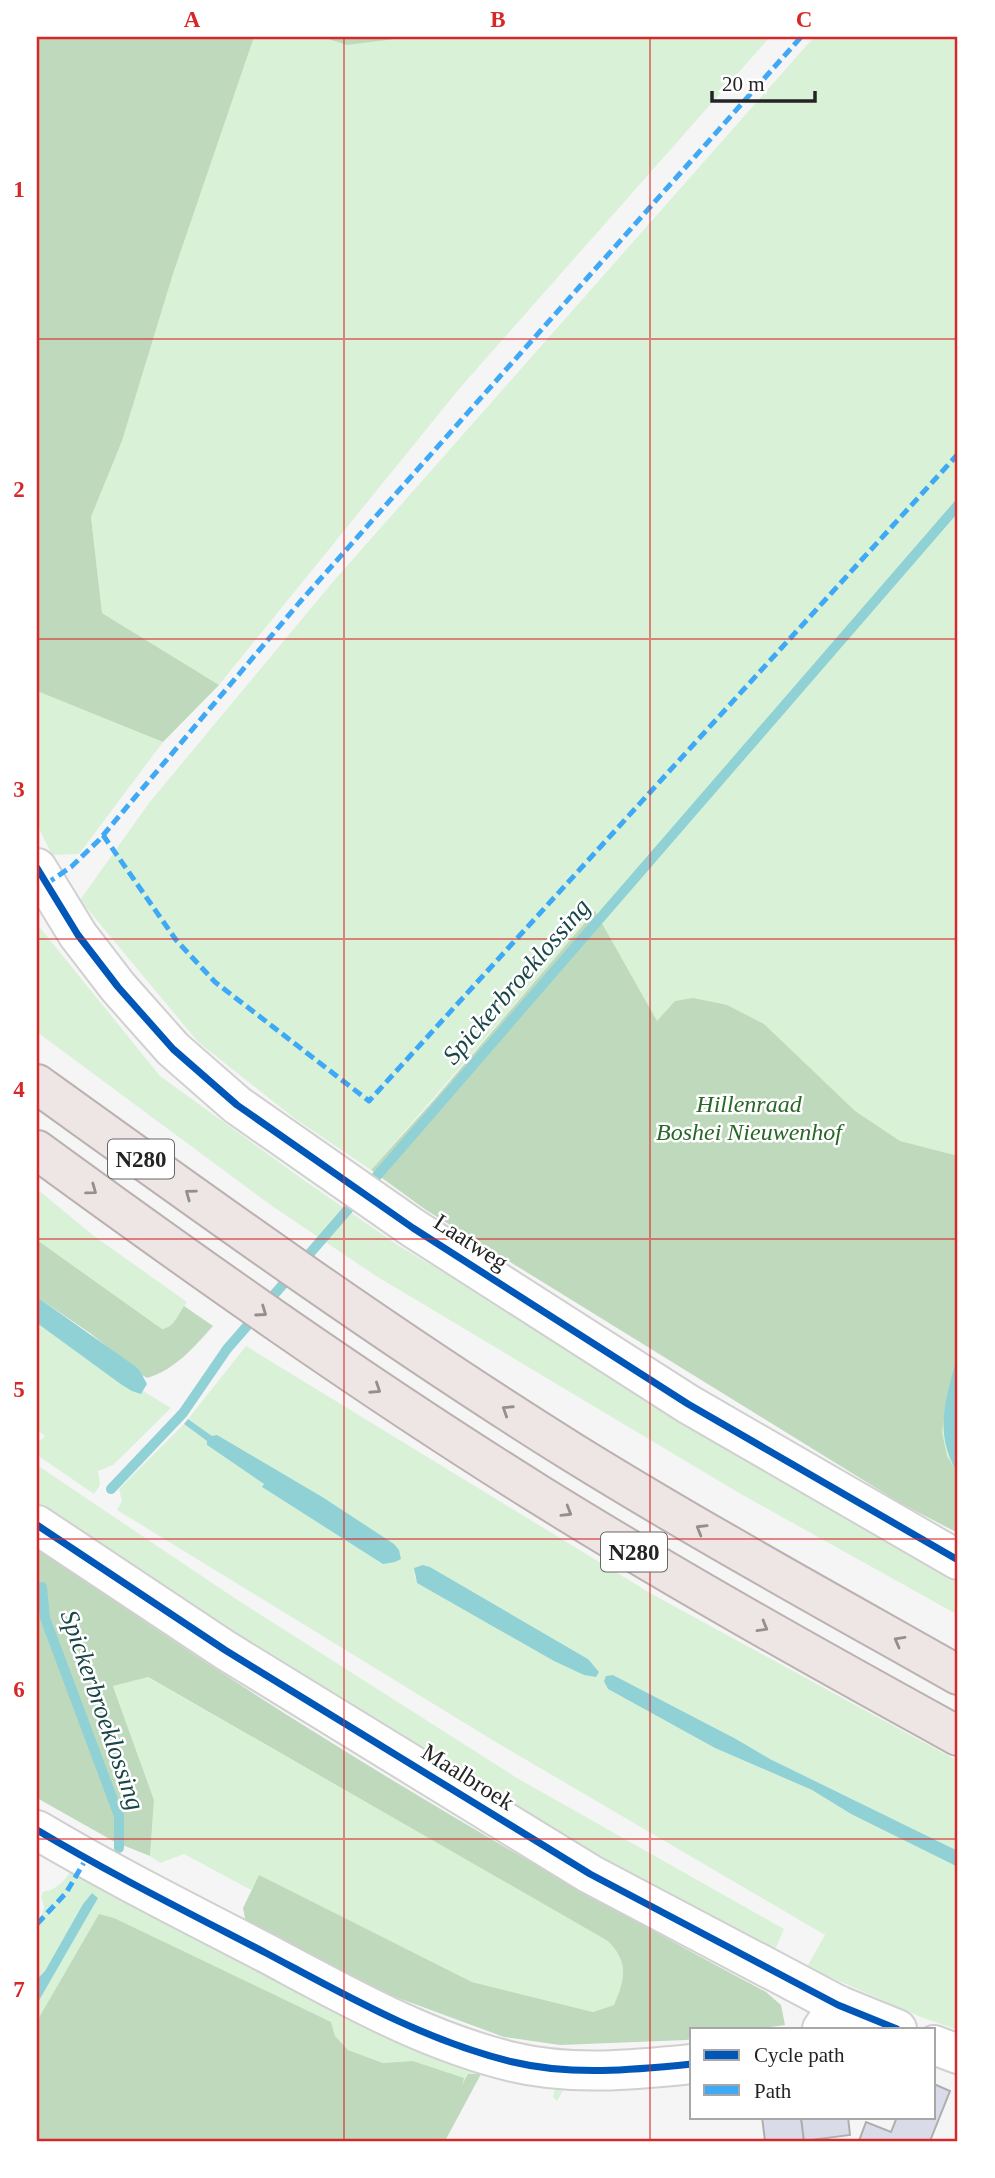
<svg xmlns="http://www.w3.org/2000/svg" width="995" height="2178" font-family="'Times New Roman',serif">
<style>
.green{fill:#d9f2d7;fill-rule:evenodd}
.forest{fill:#bfd9bd}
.water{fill:#90d1d5}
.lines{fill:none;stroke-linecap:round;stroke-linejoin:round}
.stream{stroke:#90d1d5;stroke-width:10}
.building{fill:#d9dce8;stroke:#aeaeae;stroke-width:2}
.minor-casing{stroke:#d0d0d1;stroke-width:42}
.tertiary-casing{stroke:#d0d0d1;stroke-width:42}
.trunk-casing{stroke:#bcb1b1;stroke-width:42}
.minor{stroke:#fefefe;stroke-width:38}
.tertiary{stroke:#fefefe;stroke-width:38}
.trunk{stroke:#eee6e5;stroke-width:38}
.quiet{stroke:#3fa9f5;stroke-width:5;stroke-dasharray:10 5;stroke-linecap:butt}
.cycleway-casing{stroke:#fff;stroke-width:11}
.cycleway{stroke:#0057b8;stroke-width:7}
.oneway{stroke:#938f8f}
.grid{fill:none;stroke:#d62828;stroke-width:2;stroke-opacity:0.55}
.labels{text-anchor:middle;stroke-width:5;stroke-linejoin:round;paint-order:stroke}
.shield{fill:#fff;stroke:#666;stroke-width:2}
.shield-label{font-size:23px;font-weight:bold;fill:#242425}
.park-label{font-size:24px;font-style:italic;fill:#286725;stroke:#fff}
.street-label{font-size:24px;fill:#242425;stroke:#fff}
.water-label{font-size:26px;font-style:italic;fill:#1a4648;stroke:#fff}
.neatline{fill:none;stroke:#d62828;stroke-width:2.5}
.grid-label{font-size:23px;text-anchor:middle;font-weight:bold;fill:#d62828}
</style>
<rect width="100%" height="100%" fill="#f5f5f6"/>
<g class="green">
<polygon points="254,37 322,37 347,45 412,37 770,37 459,389 219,685 102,613 91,517 122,441 173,274"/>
<polygon points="814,37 958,37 958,1511 435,1158 595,912 371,1170 294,1118 198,1042 80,900 149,803 331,584"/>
<polygon points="37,691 163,742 79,854 52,855 37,825"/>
<polygon points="37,924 160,1076 301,1178 399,1246 958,1573 958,1615 739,1493 376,1276 272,1206 37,1032"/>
<path d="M37,1189L94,1236L187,1302C180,1312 174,1327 162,1329L37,1240Z"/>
<polygon points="37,1323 141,1393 143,1391 171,1408 113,1465 98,1471 100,1485 94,1494 37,1455 37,1437 41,1440 45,1436 37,1430"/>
<path d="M246,1346L650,1593L958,1761V1851L770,1759L736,1739L613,1675L608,1689L715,1748L812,1790L851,1814L958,1867V2030L921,2017L807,1967L825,1935L499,1744L117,1510L122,1501L119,1489L184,1424L207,1441V1445L264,1484L262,1487L298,1510L393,1544L324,1498L217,1436H212L188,1419ZM423,1565L430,1567L588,1659L584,1675L417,1583L414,1574Z"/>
<polygon points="37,1465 233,1597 517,1778 784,1929 774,1952 460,1783 37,1508"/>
<path d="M147,1677L609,1941C629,1962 625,1979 614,2005L593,2012L472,1982L259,1876L251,1890L184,1854L160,1863L150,1856L154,1800L113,1685Z"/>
<path d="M76,1863L569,2081L557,2101L553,2097L555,2086L481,2074H468L460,2090L463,2078L413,2061L383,2063L348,2050L335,2036L331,2022L99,1915L37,2021V2004L98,1898L92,1893L83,1904L45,1971L37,1979V1931L44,1907L41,1897L43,1892C60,1889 67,1877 76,1863Z"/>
</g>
<g class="forest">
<polygon points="37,37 254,37 173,274 122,441 91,517 102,613 219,685 163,742 37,691"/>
<polygon points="322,37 412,37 347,45"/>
<polygon points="595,911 657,1021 675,1001 693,998 727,1005 764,1024 855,1111 900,1141 958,1156 958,1352 946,1402 942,1432 947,1456 958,1474 958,1533 902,1504 426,1210 371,1170 432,1102"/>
<path d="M37,1240L162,1329C173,1328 178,1315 184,1306L213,1326C194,1347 175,1370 147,1378L142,1375L139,1369L120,1357L90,1333L37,1297Z"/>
<path d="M37,1547C269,1712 514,1858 766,1992L781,2005L785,2025L755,2029H692V2039L686,2040L560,2045L504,2037L363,1985L246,1923L243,1908L259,1875L472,1982L593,2012L614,2005C625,1979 629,1962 608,1941L148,1677L113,1686L154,1800L150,1856L115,1842L37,1798Z"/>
<polygon points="99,1914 114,1918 331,2022 335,2036 348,2050 383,2063 413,2061 464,2078 462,2085 468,2074 481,2074 445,2141 37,2141 37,2021"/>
</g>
<g class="water">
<polygon points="37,1297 139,1369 147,1384 141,1394 132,1391 122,1385 37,1323"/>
<path d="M958,1352V1474C932,1430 947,1398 958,1352Z"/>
<polygon points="188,1419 212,1436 217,1435 324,1498 394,1544 399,1550 401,1559 395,1562 383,1564 262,1487 264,1484 207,1445 207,1441 184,1424"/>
<polygon points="423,1565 430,1567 588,1659 599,1672 596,1677 584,1675 554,1661 417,1583 414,1568"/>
<polygon points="613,1675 736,1739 770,1759 958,1851 958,1867 851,1814 812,1790 715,1748 608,1689 604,1681 606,1676"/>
<polygon points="92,1893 98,1898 37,2004 37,1979 45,1971 83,1904"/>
</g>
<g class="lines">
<g class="stream">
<polyline points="111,1489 183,1413 227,1349 958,505"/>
<polyline points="42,1587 45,1618 119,1816 119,1848"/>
</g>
</g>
<g class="building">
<polygon points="934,2084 950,2091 930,2141 859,2141 866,2122 891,2132 897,2117 934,2117"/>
<polygon points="762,2117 801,2117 804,2141 765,2141"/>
<polygon points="801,2117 848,2117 850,2135 804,2141"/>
</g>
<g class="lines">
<defs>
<g id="minor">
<path d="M37,1830C111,1874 189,1913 266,1953C345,1995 425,2041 513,2062C571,2076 633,2070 692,2064"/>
<polyline points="822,2029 838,2005"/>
</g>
<g id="tertiary">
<polyline points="37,868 78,935 118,987 173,1049 237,1105 413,1228 688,1404 958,1560"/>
<polyline points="37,1525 225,1650 590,1874 838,2005 897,2029"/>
<polyline points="934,2045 958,2054"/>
</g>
<g id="trunk">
<path d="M37,1084C212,1210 388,1337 572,1452C698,1530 829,1602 958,1675"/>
<path d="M37,1150C200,1269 364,1385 535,1492C673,1578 816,1658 958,1736"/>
</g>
</defs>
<use href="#minor" class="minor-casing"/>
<use href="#tertiary" class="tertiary-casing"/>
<use href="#trunk" class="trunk-casing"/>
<use href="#minor" class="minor"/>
<use href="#tertiary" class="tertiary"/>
<use href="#trunk" class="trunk"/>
<g class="quiet">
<polyline points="103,835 176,940 215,982 369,1101 958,454"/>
<polyline points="46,884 71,867 99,840 299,603 801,37"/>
<polyline points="37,1924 66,1893 86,1859"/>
</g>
<defs>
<g id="cycleway">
<polyline points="37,868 78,935 118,987 173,1049 237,1105 413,1228 688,1404 958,1560"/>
<polyline points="37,1525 225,1650 590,1874 838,2005 897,2029"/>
<path d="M37,1830C111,1874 189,1913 266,1953C345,1995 425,2041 513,2062C571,2076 633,2070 692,2064"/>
</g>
</defs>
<use href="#cycleway" class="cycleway-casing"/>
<use href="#cycleway" class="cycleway"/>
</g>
<defs><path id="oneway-chevron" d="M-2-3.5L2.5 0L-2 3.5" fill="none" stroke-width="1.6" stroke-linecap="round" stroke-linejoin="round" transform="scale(1.75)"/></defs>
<g class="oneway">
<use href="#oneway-chevron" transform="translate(92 1190) rotate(36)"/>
<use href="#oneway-chevron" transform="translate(190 1194) rotate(-144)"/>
<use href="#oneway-chevron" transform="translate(262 1312) rotate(35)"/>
<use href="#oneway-chevron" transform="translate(376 1389) rotate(33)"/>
<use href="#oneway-chevron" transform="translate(507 1410) rotate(-147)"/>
<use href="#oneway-chevron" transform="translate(567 1512) rotate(31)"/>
<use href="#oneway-chevron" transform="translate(701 1529) rotate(-149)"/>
<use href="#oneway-chevron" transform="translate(763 1627) rotate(30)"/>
<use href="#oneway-chevron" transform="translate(899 1641) rotate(-151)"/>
</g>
<path class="grid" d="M344,37V2141M650,37V2141M37,339H958M37,639H958M37,939H958M37,1239H958M37,1539H958M37,1839H958"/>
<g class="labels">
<g class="shield">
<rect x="108" y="1139.5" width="66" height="39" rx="5"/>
<rect x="601" y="1532.5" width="66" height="39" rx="5"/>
</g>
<g class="shield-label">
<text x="141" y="1167">N280</text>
<text x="634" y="1560">N280</text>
</g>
<g class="park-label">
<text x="749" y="1112">Hillenraad<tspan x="749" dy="28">Boshei Nieuwenhof</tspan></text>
</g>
<g class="street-label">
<text transform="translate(471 1242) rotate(33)" y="8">Laatweg</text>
<text transform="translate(468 1777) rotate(32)" y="8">Maalbroek</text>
</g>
<g class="water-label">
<text transform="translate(516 981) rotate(-49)" y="9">Spickerbroeklossing</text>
<text transform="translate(103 1710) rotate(71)" y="9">Spickerbroeklossing</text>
</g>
</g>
<rect width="995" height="2178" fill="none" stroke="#ffffff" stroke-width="77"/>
<rect x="690" y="2028" width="245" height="91" fill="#ffffff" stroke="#a7a7a8" stroke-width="2"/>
<rect x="704" y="2050" width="35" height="10" fill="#0057b8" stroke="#a7a7a8" stroke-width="2"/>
<text x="754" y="2062" font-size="21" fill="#242425">Cycle path</text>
<rect x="704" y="2085" width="35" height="10" fill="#3fa9f5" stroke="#a7a7a8" stroke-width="2"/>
<text x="754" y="2098" font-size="21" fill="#242425">Path</text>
<path d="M712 91v10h103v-10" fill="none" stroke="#242425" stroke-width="3.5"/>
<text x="722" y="91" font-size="21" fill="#242425" stroke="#ffffff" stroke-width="5" paint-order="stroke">20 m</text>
<rect x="38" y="38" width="918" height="2102" class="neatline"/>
<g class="grid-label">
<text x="192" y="27">A</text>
<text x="498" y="27">B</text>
<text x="804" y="27">C</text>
<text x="19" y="197">1</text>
<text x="19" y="497">2</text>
<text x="19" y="797">3</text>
<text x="19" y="1097">4</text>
<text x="19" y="1397">5</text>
<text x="19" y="1697">6</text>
<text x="19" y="1997">7</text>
</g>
</svg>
